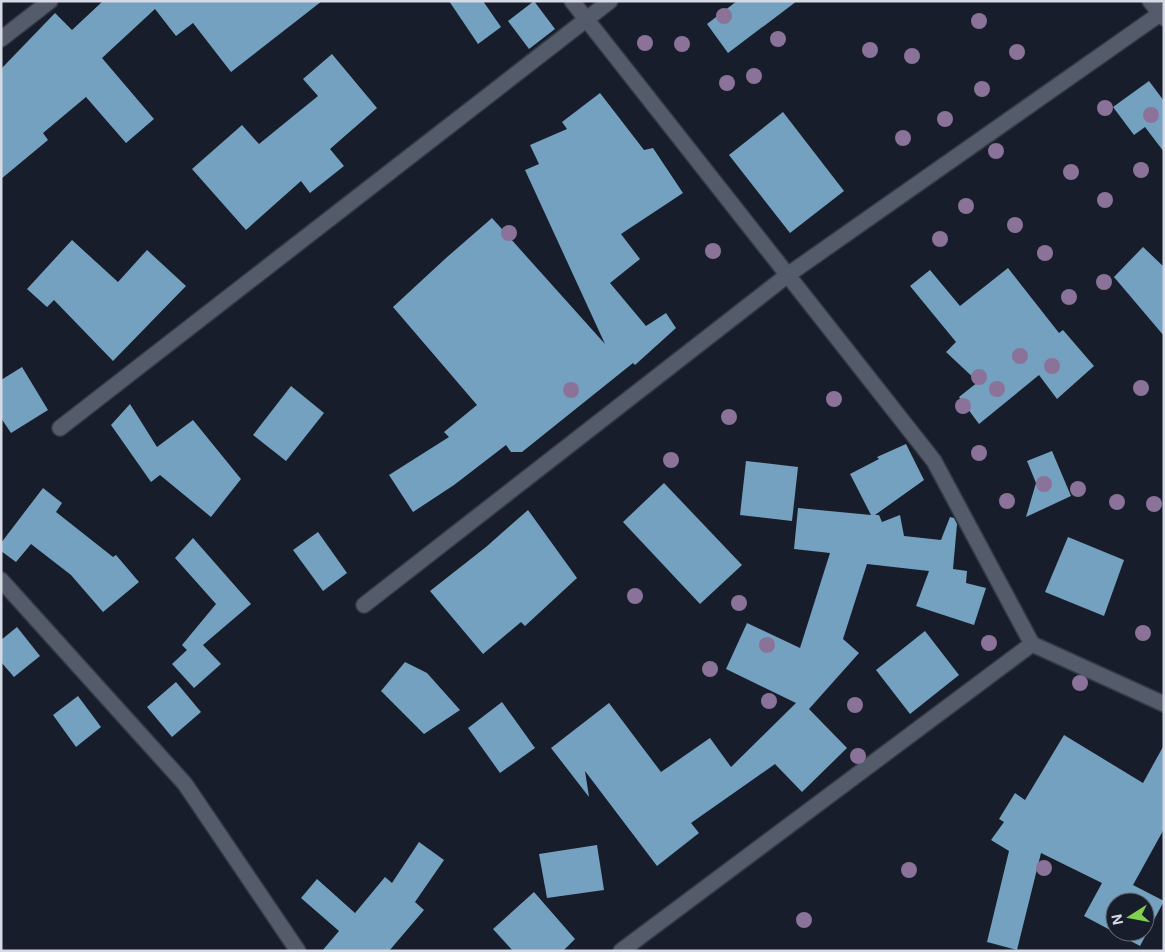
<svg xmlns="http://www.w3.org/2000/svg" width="1165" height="952" font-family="Inter,sans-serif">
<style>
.building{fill:#75a1c1;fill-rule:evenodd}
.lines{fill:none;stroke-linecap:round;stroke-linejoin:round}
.street-casing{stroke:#363a44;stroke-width:18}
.street{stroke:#545b6b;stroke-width:15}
.tree{fill:#8a7299}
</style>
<rect width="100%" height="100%" fill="#171d2a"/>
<g class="building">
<polygon points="103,1 322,1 231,72 193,23 176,36 155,9 102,58 154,119 126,143 86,97 43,133 48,140 1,179 1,69 55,13 72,30"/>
<polygon points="449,1 483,1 501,27 478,44"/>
<polygon points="534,1 555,29 529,49 508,21"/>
<polygon points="737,1 797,1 728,53 707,24"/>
<polygon points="332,54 377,108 330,149 344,166 310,193 301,181 246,230 192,169 242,125 259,144 318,96 303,79"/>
<polygon points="1149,81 1164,101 1164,152 1145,127 1134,135 1113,107"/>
<polygon points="600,93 644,150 653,148 683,193 621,234 640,259 610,283 646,326 666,313 676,328 635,365 633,363 522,452 511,452 506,445 454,485 413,512 389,475 449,437 444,432 477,405 393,307 446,258 492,218 605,344 525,170 539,164 530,145 567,129 562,122"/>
<polygon points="783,112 844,191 790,233 729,155"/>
<polygon points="72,240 118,282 147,250 186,286 113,361 54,300 47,307 27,289"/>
<polygon points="1143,247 1164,267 1164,336 1114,277"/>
<polygon points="1008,268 1059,333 1063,330 1094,366 1057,399 1039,375 979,424 959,397 978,382 946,352 956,342 910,286 930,270 960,306"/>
<polygon points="22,367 48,410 11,433 1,418 1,380"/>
<polygon points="291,386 324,413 286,461 253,435"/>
<polygon points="130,404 157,447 193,420 241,479 211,517 160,475 151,482 111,425"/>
<polygon points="906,444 924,480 875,515 879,515 882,522 900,515 904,536 941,540 950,517 954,518 957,524 953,569 967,571 966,583 986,588 974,625 916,606 929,571 867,564 843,639 859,653 809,709 847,748 802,792 775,764 691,823 699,833 657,866 585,771 589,797 551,748 609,703 661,772 710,738 731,767 796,703 726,669 747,623 800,648 830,553 794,549 798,508 871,515 850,474 879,459 877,457"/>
<polygon points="1052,451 1071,496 1026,517 1036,483 1027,461"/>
<polygon points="746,461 798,467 792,521 740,515"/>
<polygon points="664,483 742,565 700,604 623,522"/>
<polygon points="43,488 62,503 56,512 113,557 116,555 139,582 103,612 71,575 31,544 16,562 1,551 1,543"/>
<polygon points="528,510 577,578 525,626 521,622 483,654 430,591 486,547"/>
<polygon points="318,532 347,573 323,591 293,550"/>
<polygon points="1068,537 1124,560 1104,616 1045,592"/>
<polygon points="193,538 251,604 203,645 221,664 194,688 172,664 187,650 182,645 216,604 175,558"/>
<polygon points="17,627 40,656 14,677 1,662 1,640"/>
<polygon points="925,631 959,675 910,714 876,670"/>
<polygon points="405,662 427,673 460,710 424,734 381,691"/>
<polygon points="176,682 201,712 172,737 147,707"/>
<polygon points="78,696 101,727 76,747 53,715"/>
<polygon points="502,702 535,748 500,773 468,728"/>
<path d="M1064,735L1143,783L1164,745V829L1133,885L1164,901L1140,946L1084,916L1102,883L1041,853L1017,950L987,942L1009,851L991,840L1004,822L999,819L1015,793L1025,800ZM1115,902H1145V932H1115Z"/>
<polygon points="419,842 444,860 415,902 424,910 389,951 322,951 339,931 301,898 317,879 355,913 385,877 392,883"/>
<polygon points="597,845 604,890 547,898 539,854"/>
<polygon points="534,892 575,939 563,951 513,951 493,929"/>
</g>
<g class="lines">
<defs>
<g id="street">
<polyline points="572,1 934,461 1032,644 1164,704"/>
<polyline points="1150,1 1164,18"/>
<polyline points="1,39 50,1"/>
<polyline points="60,428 610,1"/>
<polyline points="1,580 185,784 298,951"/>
<polyline points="364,605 789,274 1164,11"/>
<polyline points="621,951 1032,644"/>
</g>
</defs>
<use href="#street" class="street-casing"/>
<use href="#street" class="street"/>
</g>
<g class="tree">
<circle cx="724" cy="16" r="8"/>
<circle cx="979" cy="21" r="8"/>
<circle cx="778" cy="39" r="8"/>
<circle cx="645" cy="43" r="8"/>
<circle cx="682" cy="44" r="8"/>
<circle cx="870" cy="50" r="8"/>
<circle cx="1017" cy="52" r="8"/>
<circle cx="912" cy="56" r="8"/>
<circle cx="754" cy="76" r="8"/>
<circle cx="727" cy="83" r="8"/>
<circle cx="982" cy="89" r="8"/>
<circle cx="1105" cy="108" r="8"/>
<circle cx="1151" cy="115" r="8"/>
<circle cx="945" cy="119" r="8"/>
<circle cx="903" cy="138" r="8"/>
<circle cx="996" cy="151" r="8"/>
<circle cx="1141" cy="170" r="8"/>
<circle cx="1071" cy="172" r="8"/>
<circle cx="1105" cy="200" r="8"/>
<circle cx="966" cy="206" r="8"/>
<circle cx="1015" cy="225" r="8"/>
<circle cx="509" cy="233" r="8"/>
<circle cx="940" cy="239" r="8"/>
<circle cx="713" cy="251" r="8"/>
<circle cx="1045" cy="253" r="8"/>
<circle cx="1104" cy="282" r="8"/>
<circle cx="1069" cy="297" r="8"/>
<circle cx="1020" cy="356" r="8"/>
<circle cx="1052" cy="366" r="8"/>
<circle cx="979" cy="377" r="8"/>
<circle cx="1141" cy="388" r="8"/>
<circle cx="997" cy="389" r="8"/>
<circle cx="571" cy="390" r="8"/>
<circle cx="834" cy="399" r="8"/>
<circle cx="963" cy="406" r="8"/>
<circle cx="729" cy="417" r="8"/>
<circle cx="979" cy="453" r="8"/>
<circle cx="671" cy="460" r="8"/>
<circle cx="1044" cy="484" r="8"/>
<circle cx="1078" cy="489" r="8"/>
<circle cx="1007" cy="501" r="8"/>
<circle cx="1117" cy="502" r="8"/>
<circle cx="1154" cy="504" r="8"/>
<circle cx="635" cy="596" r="8"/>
<circle cx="739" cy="603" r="8"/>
<circle cx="1143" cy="633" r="8"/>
<circle cx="989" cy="643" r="8"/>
<circle cx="767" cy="645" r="8"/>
<circle cx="710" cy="669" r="8"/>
<circle cx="1080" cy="683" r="8"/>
<circle cx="769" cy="701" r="8"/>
<circle cx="855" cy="705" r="8"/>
<circle cx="858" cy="756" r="8"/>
<circle cx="1044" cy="868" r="8"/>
<circle cx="909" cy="870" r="8"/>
<circle cx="804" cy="920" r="8"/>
</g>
<rect width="1165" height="952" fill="none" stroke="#d6dae4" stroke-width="5"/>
<g transform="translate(1130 917) rotate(259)"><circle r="24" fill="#171d2a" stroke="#636974"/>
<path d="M0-4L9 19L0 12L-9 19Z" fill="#81d050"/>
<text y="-8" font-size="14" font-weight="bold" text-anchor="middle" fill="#d6dae4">N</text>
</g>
</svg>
